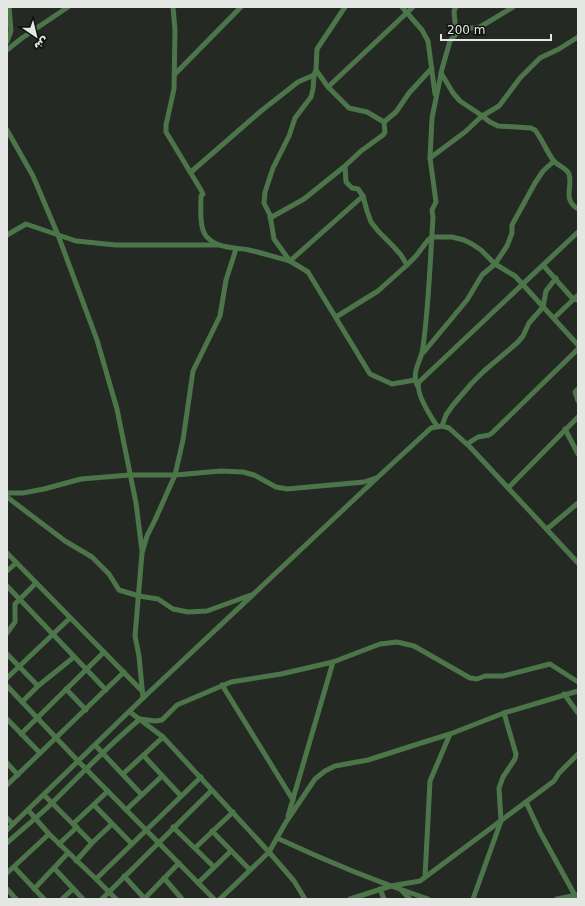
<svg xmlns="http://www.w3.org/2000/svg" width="585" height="906" font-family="'DejaVu Sans','Noto Sans Arabic',sans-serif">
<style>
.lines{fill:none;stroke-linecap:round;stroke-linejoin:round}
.minor{stroke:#4c7549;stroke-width:5}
</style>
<rect width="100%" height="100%" fill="#242924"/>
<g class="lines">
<g class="minor">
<path d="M173,7L175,30L174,89L166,125V132L201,190L203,194L201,196C201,207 199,227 206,236C217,249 234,247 249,250C263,253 277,258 290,261L363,196"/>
<polyline points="345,7 317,49 316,70 314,75 313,89 311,97 295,118 289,136 273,168 265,192 264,203 270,215 274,239 290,261 308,272 370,374 392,384 415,380"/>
<polyline points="402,7 422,30 428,41 435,94"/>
<polyline points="456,7 454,11 456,34"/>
<polyline points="7,42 11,31 9,7"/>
<polyline points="7,50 22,38 68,7"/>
<polyline points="316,70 328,87 349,108 367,112 384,122"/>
<path d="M441,73L453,93L460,101L478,113L490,122L498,126L531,128L535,130C542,139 546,150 553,160C557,166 566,167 569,174C573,187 562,199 578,209"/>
<polyline points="175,74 241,7"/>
<polyline points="328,87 413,7"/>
<polyline points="7,130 33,176 58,235 97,340 117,409 136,503 142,551"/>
<polyline points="430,158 465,132 482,116 499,106 520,78 540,58 559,49 578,37"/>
<polyline points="345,166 346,182 352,188 358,189 363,196 367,211 371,222 379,232 392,245 401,255 407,265"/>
<polyline points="191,172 261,111 298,82 314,75"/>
<polyline points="270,218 304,199 345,166 361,151 383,135 385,132 384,122 396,112 409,93 432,68"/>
<polyline points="7,235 26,224 76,241 116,245 218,245"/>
<polyline points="543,265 573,299 578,300"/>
<polyline points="336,317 378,291 407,265 416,256 428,240 432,237 452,237 464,240 472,244 481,250 495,264 515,276 578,345"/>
<polyline points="554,318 578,295"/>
<polyline points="423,353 467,300 482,275 495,264 507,246 512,233 512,225 535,183 543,171 554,161"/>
<path d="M417,385C411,371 422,360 423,347C429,304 430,261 433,218L432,210L436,202L430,158L432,118L442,69L450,41L456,34L460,31L464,29L480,27L513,7"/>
<polyline points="578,389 575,392 578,401"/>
<path d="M437,426C431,417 415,392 419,382L578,232"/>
<polyline points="442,426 446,415 453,405 472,383 484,371 517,343 523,336 529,323 543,307 546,291 556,278"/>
<polyline points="565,429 578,454"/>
<polyline points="467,444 478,437 489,435 492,433 578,349"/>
<polyline points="508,488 578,417"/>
<polyline points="7,493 23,493 44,489 81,479 130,475 175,475 221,471 243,472 254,475 276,487 287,489 364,482 376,478"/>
<polyline points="7,497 65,541 92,557 109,574 119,590 139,596 158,599 173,609 188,612 207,611 251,595"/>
<polyline points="547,529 578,503"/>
<polyline points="7,553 142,691"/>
<polyline points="7,571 16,563"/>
<polyline points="7,586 106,690"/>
<polyline points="7,633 15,622 15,604 36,583"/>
<polyline points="7,654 38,686"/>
<polyline points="7,678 70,618"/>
<polyline points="222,685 293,800"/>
<polyline points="7,686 78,761 214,899"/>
<polyline points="66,689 86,710"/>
<polyline points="564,694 578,713"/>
<polyline points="143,698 139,656 135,636 142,553 147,536 155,520 175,475 183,440 193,371 220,316 226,280 236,249"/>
<polyline points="22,702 38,686 74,657"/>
<polyline points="130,712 163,737 269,852 220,899"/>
<polyline points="7,719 40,753"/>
<polyline points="21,734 104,652"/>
<polyline points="95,745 142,795"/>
<polyline points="144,756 181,796"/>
<polyline points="7,763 18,775"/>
<polyline points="123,774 163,737"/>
<polyline points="7,785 124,672"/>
<polyline points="44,795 92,843"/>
<polyline points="526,802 540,832 577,899"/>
<polyline points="94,805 132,844"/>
<polyline points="28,810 49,834 96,879 116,899"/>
<polyline points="126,810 162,776"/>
<polyline points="288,816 333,662"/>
<polyline points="7,818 13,824"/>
<polyline points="73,824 108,791"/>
<polyline points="173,827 214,867"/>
<polyline points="7,830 143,698 379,476 431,428 442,426 449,428 470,447 578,563"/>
<polyline points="212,831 250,870"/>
<path d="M277,838C326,861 377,882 428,899"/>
<path d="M7,843C22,829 38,817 53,802C81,774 109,745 140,719L155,721L162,720L177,705L231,682L281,674L333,662L380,644L397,642L414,646L470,678L477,679L485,676H503L550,664L578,682"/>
<polyline points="59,844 77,827"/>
<polyline points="195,848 233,812"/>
<polyline points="76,861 92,843 112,824"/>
<polyline points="14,867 44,899"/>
<polyline points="54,868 83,899"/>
<polyline points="7,873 49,834"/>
<polyline points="124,876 145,899"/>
<polyline points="425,877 430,781 450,734"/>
<polyline points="164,878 182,899"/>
<polyline points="96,879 201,777"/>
<polyline points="198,883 231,851"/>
<polyline points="7,889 16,899"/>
<polyline points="34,889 68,853"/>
<polyline points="380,889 384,899"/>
<polyline points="402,891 410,899"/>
<polyline points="145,898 179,863"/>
<polyline points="62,899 73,889"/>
<polyline points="102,899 211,791"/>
<polyline points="305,899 294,881 269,852 286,822 315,779 325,771 335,766 368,760 418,744 450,734 504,713 578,691"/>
<polyline points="350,899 391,886 420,881 554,781 559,773 578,754"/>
<polyline points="473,899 501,821 499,788 503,777 515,759 516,754 504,713"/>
<polyline points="557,899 577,895"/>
</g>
</g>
<rect width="585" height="906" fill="none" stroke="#e4e7e4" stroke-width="16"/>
<g transform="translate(36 36) rotate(145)" stroke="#0f110f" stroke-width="3" paint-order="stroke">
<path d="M0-3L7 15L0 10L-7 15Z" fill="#e4e7e4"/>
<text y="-6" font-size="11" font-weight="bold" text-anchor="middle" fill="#e4e7e4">ش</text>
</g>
<path d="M441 34v6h110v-6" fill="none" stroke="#e4e7e4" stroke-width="2"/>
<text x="447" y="34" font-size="12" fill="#e4e7e4" stroke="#0f110f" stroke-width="3" paint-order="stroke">200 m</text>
</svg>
